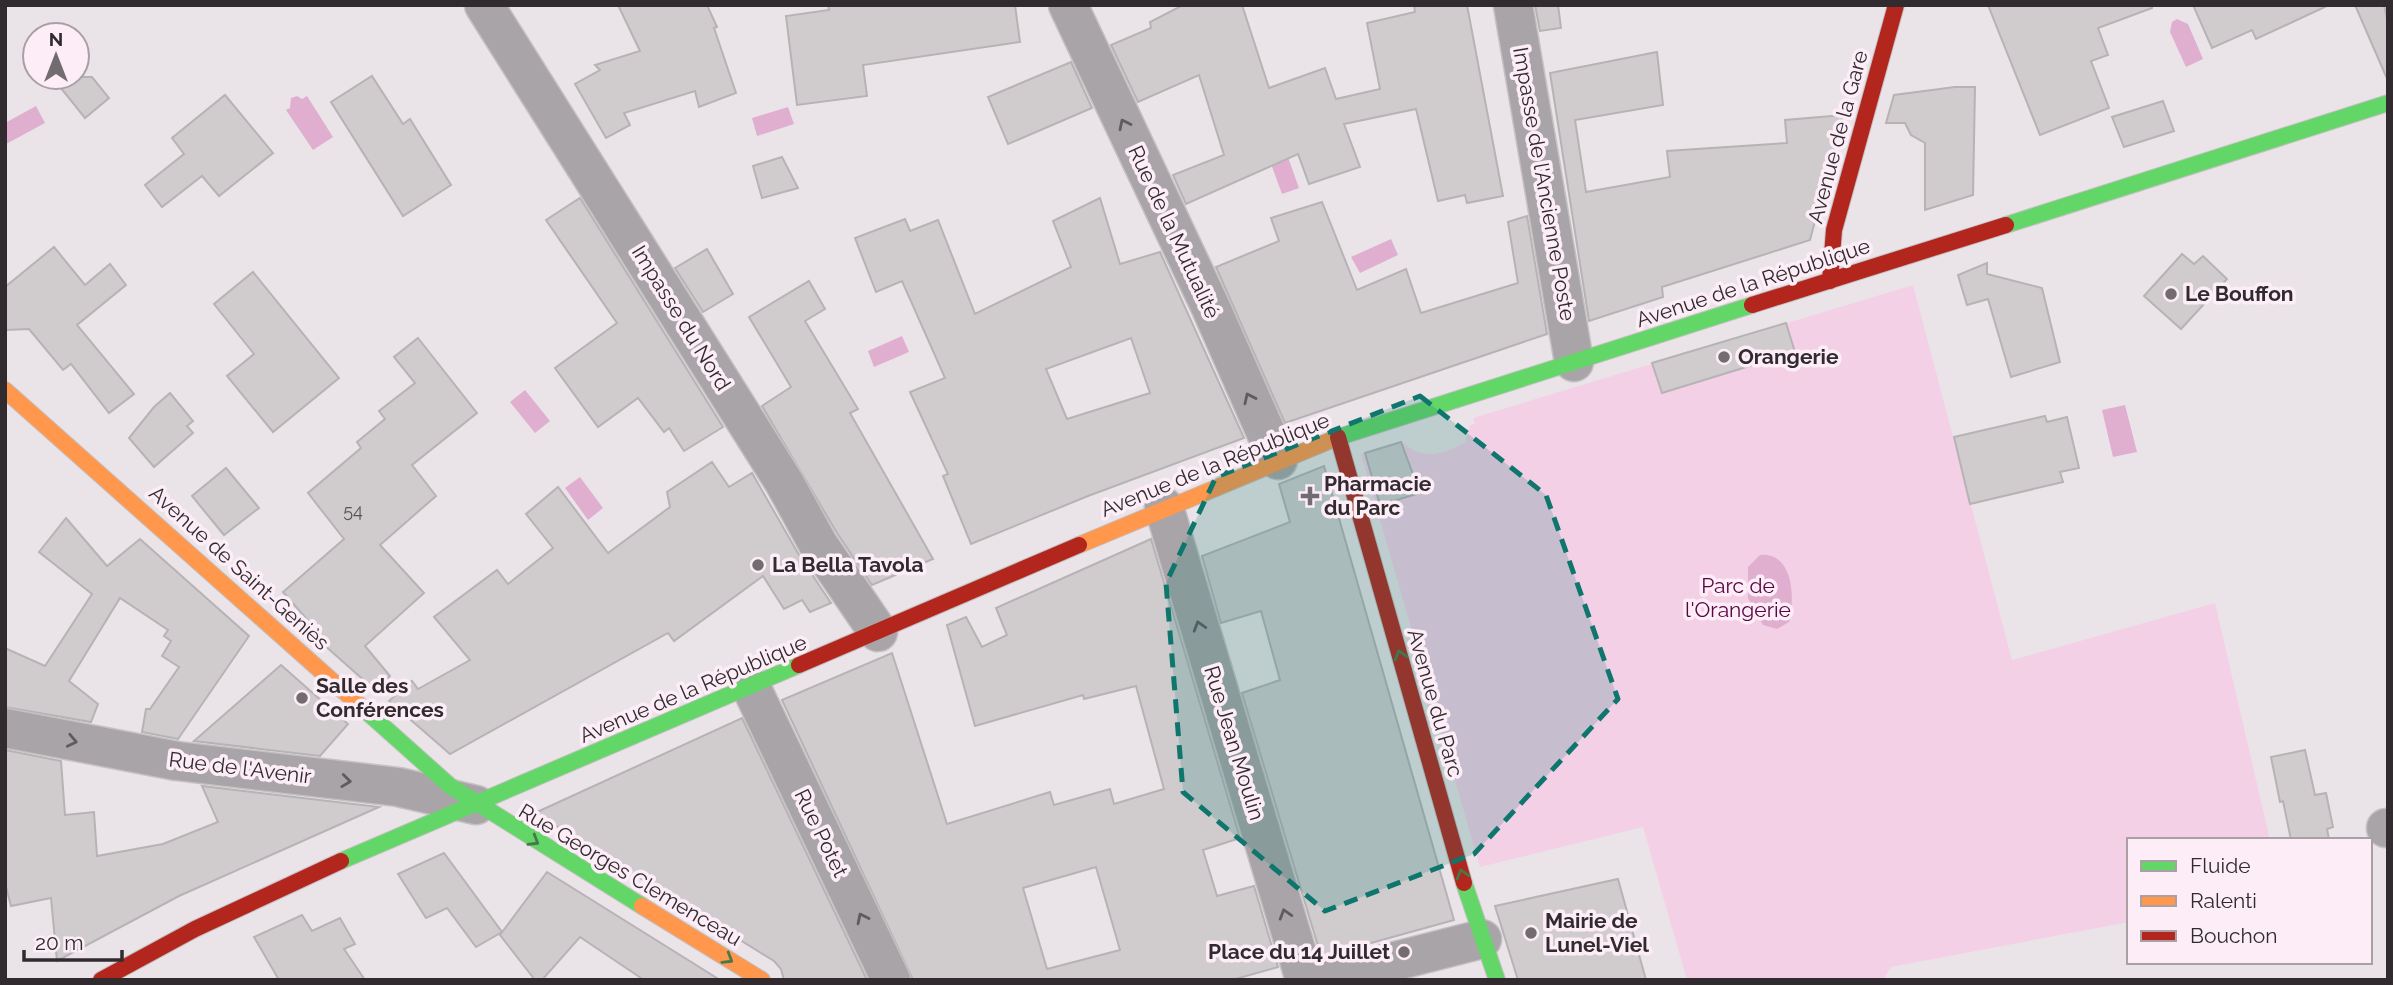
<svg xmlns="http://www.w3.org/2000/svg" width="2393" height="985" font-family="Raleway,sans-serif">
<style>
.green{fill:#f4d0e7}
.water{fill:#e0afd0}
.building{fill:#d0ccce;stroke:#b7b2b5;stroke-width:2;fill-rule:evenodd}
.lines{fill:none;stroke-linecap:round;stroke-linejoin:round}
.street-casing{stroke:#c4c0c3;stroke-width:41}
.fast-casing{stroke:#c4c0c3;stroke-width:18}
.slow-casing{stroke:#c4c0c3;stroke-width:18}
.jam-casing{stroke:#c4c0c3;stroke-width:18}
.street{stroke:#a8a4a7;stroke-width:38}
.fast{stroke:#63d668;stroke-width:16}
.slow{stroke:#ff974d;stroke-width:16}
.jam{stroke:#b3261e;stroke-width:16}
.oneway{stroke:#615b5f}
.oneway2{stroke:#487849}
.marked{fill:#0f766e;fill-opacity:0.2;stroke:#0f766e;stroke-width:5;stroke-dasharray:14 9;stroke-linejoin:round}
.poi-dot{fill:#726c70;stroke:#fcedf6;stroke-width:2.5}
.labels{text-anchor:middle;stroke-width:7;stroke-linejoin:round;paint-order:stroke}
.number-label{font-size:18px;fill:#5a5458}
.street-label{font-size:21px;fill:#312b2f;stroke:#fcedf6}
.poi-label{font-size:21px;font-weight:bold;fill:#312b2f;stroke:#fcedf6;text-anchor:start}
.park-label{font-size:21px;fill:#570444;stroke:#fcedf6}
</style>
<rect width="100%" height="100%" fill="#eae4e8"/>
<path class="green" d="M1913,285L2012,660L2215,603L2270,840H2129V922L1891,967L1883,980H1687L1643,827L1480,867L1361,454L1402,441C1418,460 1443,456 1465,442L1470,425L1475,424L1473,418Z"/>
<g class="water">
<polygon points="2177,19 2188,24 2203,59 2186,67 2170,32 2172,22"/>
<polygon points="297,96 302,99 307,96 333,137 313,150 286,110 290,108 291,98"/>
<polygon points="36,106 45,123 6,144 5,123"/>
<polygon points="788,107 794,124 757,136 752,118"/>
<polygon points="1284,146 1299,188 1282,194 1267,153"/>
<polygon points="1391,239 1398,255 1360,273 1351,257"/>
<polygon points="902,336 909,352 874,367 868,351"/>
<polygon points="525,390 550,421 535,433 510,402"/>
<polygon points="2125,405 2137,452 2113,457 2102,410"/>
<polygon points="580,477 603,508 588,520 565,488"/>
<path d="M1760,555C1794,552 1795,599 1789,622L1777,629L1763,625L1748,598V567Z"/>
</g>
<g class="building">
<polygon points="618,5 707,5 717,27 714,28 736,93 699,107 695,91 624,113 630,125 606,138 575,84 600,70 595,65 640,51"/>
<polygon points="828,5 1015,5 1020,42 863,65 867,96 797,105 786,16 829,10"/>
<polygon points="1183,5 1242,5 1269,88 1325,68 1336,99 1380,89 1367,23 1415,12 1414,5 1467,5 1503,196 1467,203 1465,195 1438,201 1416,109 1344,124 1360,167 1309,184 1298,154 1186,204 1173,175 1224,155 1199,75 1138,102 1111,45 1151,28 1150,22"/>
<polygon points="1535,5 1558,5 1561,28 1540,31"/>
<polygon points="1988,5 2152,5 2152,8 2098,28 2108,55 2091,61 2109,108 2040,135"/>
<polygon points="2193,5 2329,5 2256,39 2252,30 2212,48"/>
<polygon points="2355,5 2384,5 2388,23 2388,81"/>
<polygon points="1657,52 1663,105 1575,120 1586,192 1670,177 1667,151 1787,143 1785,120 1843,115 1810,240 1662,287 1663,297 1589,321 1550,73"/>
<polygon points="1071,62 1092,108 1008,144 988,97"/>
<polygon points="372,76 403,124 410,119 451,185 403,216 331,102"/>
<polygon points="52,77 92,77 109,98 85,118"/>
<polygon points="1955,87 1975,87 1973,195 1925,210 1925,143 1911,135 1905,123 1886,123 1894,95"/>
<polygon points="225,95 273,153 219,196 202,176 162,207 145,185 184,154 172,138"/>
<polygon points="2163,101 2174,131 2124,147 2112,117"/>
<polygon points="782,157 798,188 762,198 753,166"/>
<polygon points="580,198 723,427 684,451 669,428 664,432 638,398 598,427 555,368 617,323 546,220"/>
<path d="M1100,198L1120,264L1160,252L1244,438L1088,496L971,544L943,476L948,474L910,392L945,378L902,281L876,292L855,238L905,219L910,231L938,220L975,314L1071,267L1053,221ZM1131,338L1150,393L1067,419L1046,369Z"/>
<polygon points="1322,202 1357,290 1406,269 1421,313 1518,283 1508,222 1527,216 1547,334 1285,423 1216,267 1279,241 1271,218"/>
<polygon points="54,247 85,285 110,264 126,285 77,325 134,394 109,413 71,364 63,370 29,329 5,330 5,287"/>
<polygon points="707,249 733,294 703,312 675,268"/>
<polygon points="2182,254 2194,264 2203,256 2227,279 2181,329 2144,296"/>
<polygon points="1987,263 1987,274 2042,288 2060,362 2011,377 1988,299 1967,305 1958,275"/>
<polygon points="253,272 339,378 273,432 227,376 254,354 214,304"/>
<polygon points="809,281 825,309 805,321 858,409 850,413 933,559 872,585 837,533 762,406 791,387 749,317"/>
<polygon points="1786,323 1795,352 1662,393 1652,363"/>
<polygon points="418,338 477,413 412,465 436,496 380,545 424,593 365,646 390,676 376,691 314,636 318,632 283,592 344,539 308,493 361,448 357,442 385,419 379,411 415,383 394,357"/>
<polygon points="170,393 193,421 187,426 193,433 154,467 129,438 154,407"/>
<polygon points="2045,416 2047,422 2067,417 2079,468 2060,472 2063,482 1970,504 1954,437"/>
<polygon points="1401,442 1420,493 1380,505 1365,453"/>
<polygon points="712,462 729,487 752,473 799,555 831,603 810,612 802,600 784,609 763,576 674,641 668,633 450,754 389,701 412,681 418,689 470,660 434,617 497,570 508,584 553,548 526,514 558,487 608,553 670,507 667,492"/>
<polygon points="1324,466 1454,920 1324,956 1321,956 1242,693 1280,680 1261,611 1221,623 1202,556 1290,522 1279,484"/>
<polygon points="226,468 259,508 224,535 192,496"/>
<polygon points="66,518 107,566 140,539 249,636 178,739 142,732 146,709 150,709 179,667 162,656 171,641 164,636 168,630 120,598 69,681 98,704 91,722 5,707 5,648 45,666 92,594 39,552"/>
<path d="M1151,539L1240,838L1203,850L1217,896L1254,886L1278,967L1232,980H913L782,700L892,653L947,824L1050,792L1054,805L1110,789L1114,804L1164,789L1136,686L1084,699L1083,695L975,726L947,625L966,617L982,647L1007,635L996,608ZM1096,867L1120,950L1047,969L1023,888Z"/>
<polygon points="281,665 348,724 320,756 194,741"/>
<polygon points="742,718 867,980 784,980 781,969 774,961 535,813"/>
<polygon points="5,750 61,761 65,815 94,812 97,856 163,844 218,822 202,786 379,807 179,896 57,961 51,898 11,906 5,883"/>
<polygon points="2305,750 2315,795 2326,793 2333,827 2327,829 2329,840 2291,840 2283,801 2280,802 2271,757"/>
<polygon points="444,853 502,932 476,947 447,908 426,918 398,874"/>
<polygon points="547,872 720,980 644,980 580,937 542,980 535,980 500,935"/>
<polygon points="1618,879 1646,980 1518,980 1495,906"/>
<polygon points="302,915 312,931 340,918 355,944 344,949 365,980 279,980 254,937"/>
</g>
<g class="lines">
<defs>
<g id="street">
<polyline points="484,5 784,482 818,544 878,632"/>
<polyline points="1068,5 1211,308 1278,460"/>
<polyline points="1513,5 1574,362"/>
<polyline points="1164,507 1305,980"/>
<polyline points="751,687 891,980"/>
<polyline points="5,728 177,761 398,787 476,805"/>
<polyline points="2386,828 2388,828"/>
<polyline points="1321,980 1482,939"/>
</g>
<g id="fast">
<polyline points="2006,225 2388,103"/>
<polyline points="1336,438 1752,305"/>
<polyline points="366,711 450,786 642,906"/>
<polyline points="341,861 799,665"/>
<polyline points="1464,883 1497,980"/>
</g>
<g id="slow">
<polyline points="5,390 366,711"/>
<polyline points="1079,545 1336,438"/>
<polyline points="642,906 762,980"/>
</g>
<g id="jam">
<polyline points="1830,281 1834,230 1896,5"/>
<polyline points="1752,305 2006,225"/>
<polyline points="1338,437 1464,883"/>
<polyline points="799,665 1079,545"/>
<polyline points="101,980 195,929 341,861"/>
</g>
</defs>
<use href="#street" class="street-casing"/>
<use href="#fast" class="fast-casing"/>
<use href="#slow" class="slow-casing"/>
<use href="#jam" class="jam-casing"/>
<use href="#street" class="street"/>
<use href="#fast" class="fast"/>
<use href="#slow" class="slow"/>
<use href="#jam" class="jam"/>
</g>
<defs><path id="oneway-chevron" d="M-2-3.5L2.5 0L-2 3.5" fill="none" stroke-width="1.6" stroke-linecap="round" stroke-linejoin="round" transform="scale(1.75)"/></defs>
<g class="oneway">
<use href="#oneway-chevron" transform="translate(1124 124) rotate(-116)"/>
<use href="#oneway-chevron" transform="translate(1249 398) rotate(-115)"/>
<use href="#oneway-chevron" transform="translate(1199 626) rotate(-107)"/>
<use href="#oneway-chevron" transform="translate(72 741) rotate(12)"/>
<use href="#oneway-chevron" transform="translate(346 781) rotate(7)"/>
<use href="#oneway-chevron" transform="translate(1285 914) rotate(-107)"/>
<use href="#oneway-chevron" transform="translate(862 918) rotate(-116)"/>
</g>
<g class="oneway2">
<use href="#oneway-chevron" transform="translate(1400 655) rotate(-106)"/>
<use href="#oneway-chevron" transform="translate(534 841) rotate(31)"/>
<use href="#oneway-chevron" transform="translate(1462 874) rotate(-106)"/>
<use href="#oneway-chevron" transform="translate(728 959) rotate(31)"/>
</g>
<path class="marked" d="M1420,396L1546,495L1618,699L1474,854L1325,911L1183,792L1166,583L1216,477Z"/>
<g class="poi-dot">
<circle cx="2171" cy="294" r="7"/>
<circle cx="1724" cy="357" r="7"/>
<path d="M1306.5 485.5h7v7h7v7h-7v7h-7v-7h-7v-7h7z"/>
<circle cx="758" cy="565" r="7"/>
<circle cx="302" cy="698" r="7"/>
<circle cx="1531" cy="933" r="7"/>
<circle cx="1404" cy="952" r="7"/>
</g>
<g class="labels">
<g class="number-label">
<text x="353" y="517">54</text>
</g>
<g class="street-label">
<text transform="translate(1838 137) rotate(-75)" y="7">Avenue de la Gare</text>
<text transform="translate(1544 184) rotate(80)" y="7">Impasse de l'Ancienne Poste</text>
<text transform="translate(1174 232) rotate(65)" y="7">Rue de la Mutualité</text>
<text transform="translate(1753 283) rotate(-18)" y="7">Avenue de la République</text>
<text transform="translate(681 318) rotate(58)" y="7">Impasse du Nord</text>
<text transform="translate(1215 465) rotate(-22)" y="7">Avenue de la République</text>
<text transform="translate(239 568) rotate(42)" y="7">Avenue de Saint-Geniès</text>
<text transform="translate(693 689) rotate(-23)" y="7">Avenue de la République</text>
<text transform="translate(1435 703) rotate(74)" y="7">Avenue du Parc</text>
<text transform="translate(1234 743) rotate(73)" y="7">Rue Jean Moulin</text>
<text transform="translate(240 768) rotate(7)" y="7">Rue de l'Avenir</text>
<text transform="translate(821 833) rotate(64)" y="7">Rue Potet</text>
<text transform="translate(630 875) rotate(31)" y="7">Rue Georges Clemenceau</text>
</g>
<g class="poi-label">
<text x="2185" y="301">Le Bouffon</text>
<text x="1738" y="364">Orangerie</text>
<text x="1324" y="491">Pharmacie<tspan x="1324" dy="24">du Parc</tspan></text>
<text x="772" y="572">La Bella Tavola</text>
<text x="316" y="693">Salle des<tspan x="316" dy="24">Conférences</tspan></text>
<text x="1545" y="928">Mairie de<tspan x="1545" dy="24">Lunel-Viel</tspan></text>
<text x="1390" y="959" text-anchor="end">Place du 14 Juillet</text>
</g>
<g class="park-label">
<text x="1738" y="593">Parc de<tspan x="1738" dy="24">l'Orangerie</tspan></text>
</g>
</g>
<rect width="2393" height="985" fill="none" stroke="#312b2f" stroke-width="14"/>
<rect x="2127" y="838" width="245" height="126" fill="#fcedf6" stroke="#ab9fa6" stroke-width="2"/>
<rect x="2141" y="861" width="35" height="10" fill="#63d668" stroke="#ab9fa6" stroke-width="2"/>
<text x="2190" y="873" font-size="21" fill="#312b2f">Fluide</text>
<rect x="2141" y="896" width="35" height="10" fill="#ff974d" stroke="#ab9fa6" stroke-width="2"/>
<text x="2190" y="908" font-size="21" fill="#312b2f">Ralenti</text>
<rect x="2141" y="931" width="35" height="10" fill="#b3261e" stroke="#ab9fa6" stroke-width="2"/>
<text x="2190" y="943" font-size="21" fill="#312b2f">Bouchon</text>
<g transform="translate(56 56)"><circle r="33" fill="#fcedf6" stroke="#ab9fa6" stroke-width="2"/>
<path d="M0-5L12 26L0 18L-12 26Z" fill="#726c70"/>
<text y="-10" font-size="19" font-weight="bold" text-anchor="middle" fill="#312b2f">N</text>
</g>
<path d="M24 950v10h98v-10" fill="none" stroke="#312b2f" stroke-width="3.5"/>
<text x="35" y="950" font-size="21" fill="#312b2f" stroke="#fcedf6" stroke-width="5" paint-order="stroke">20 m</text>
</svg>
